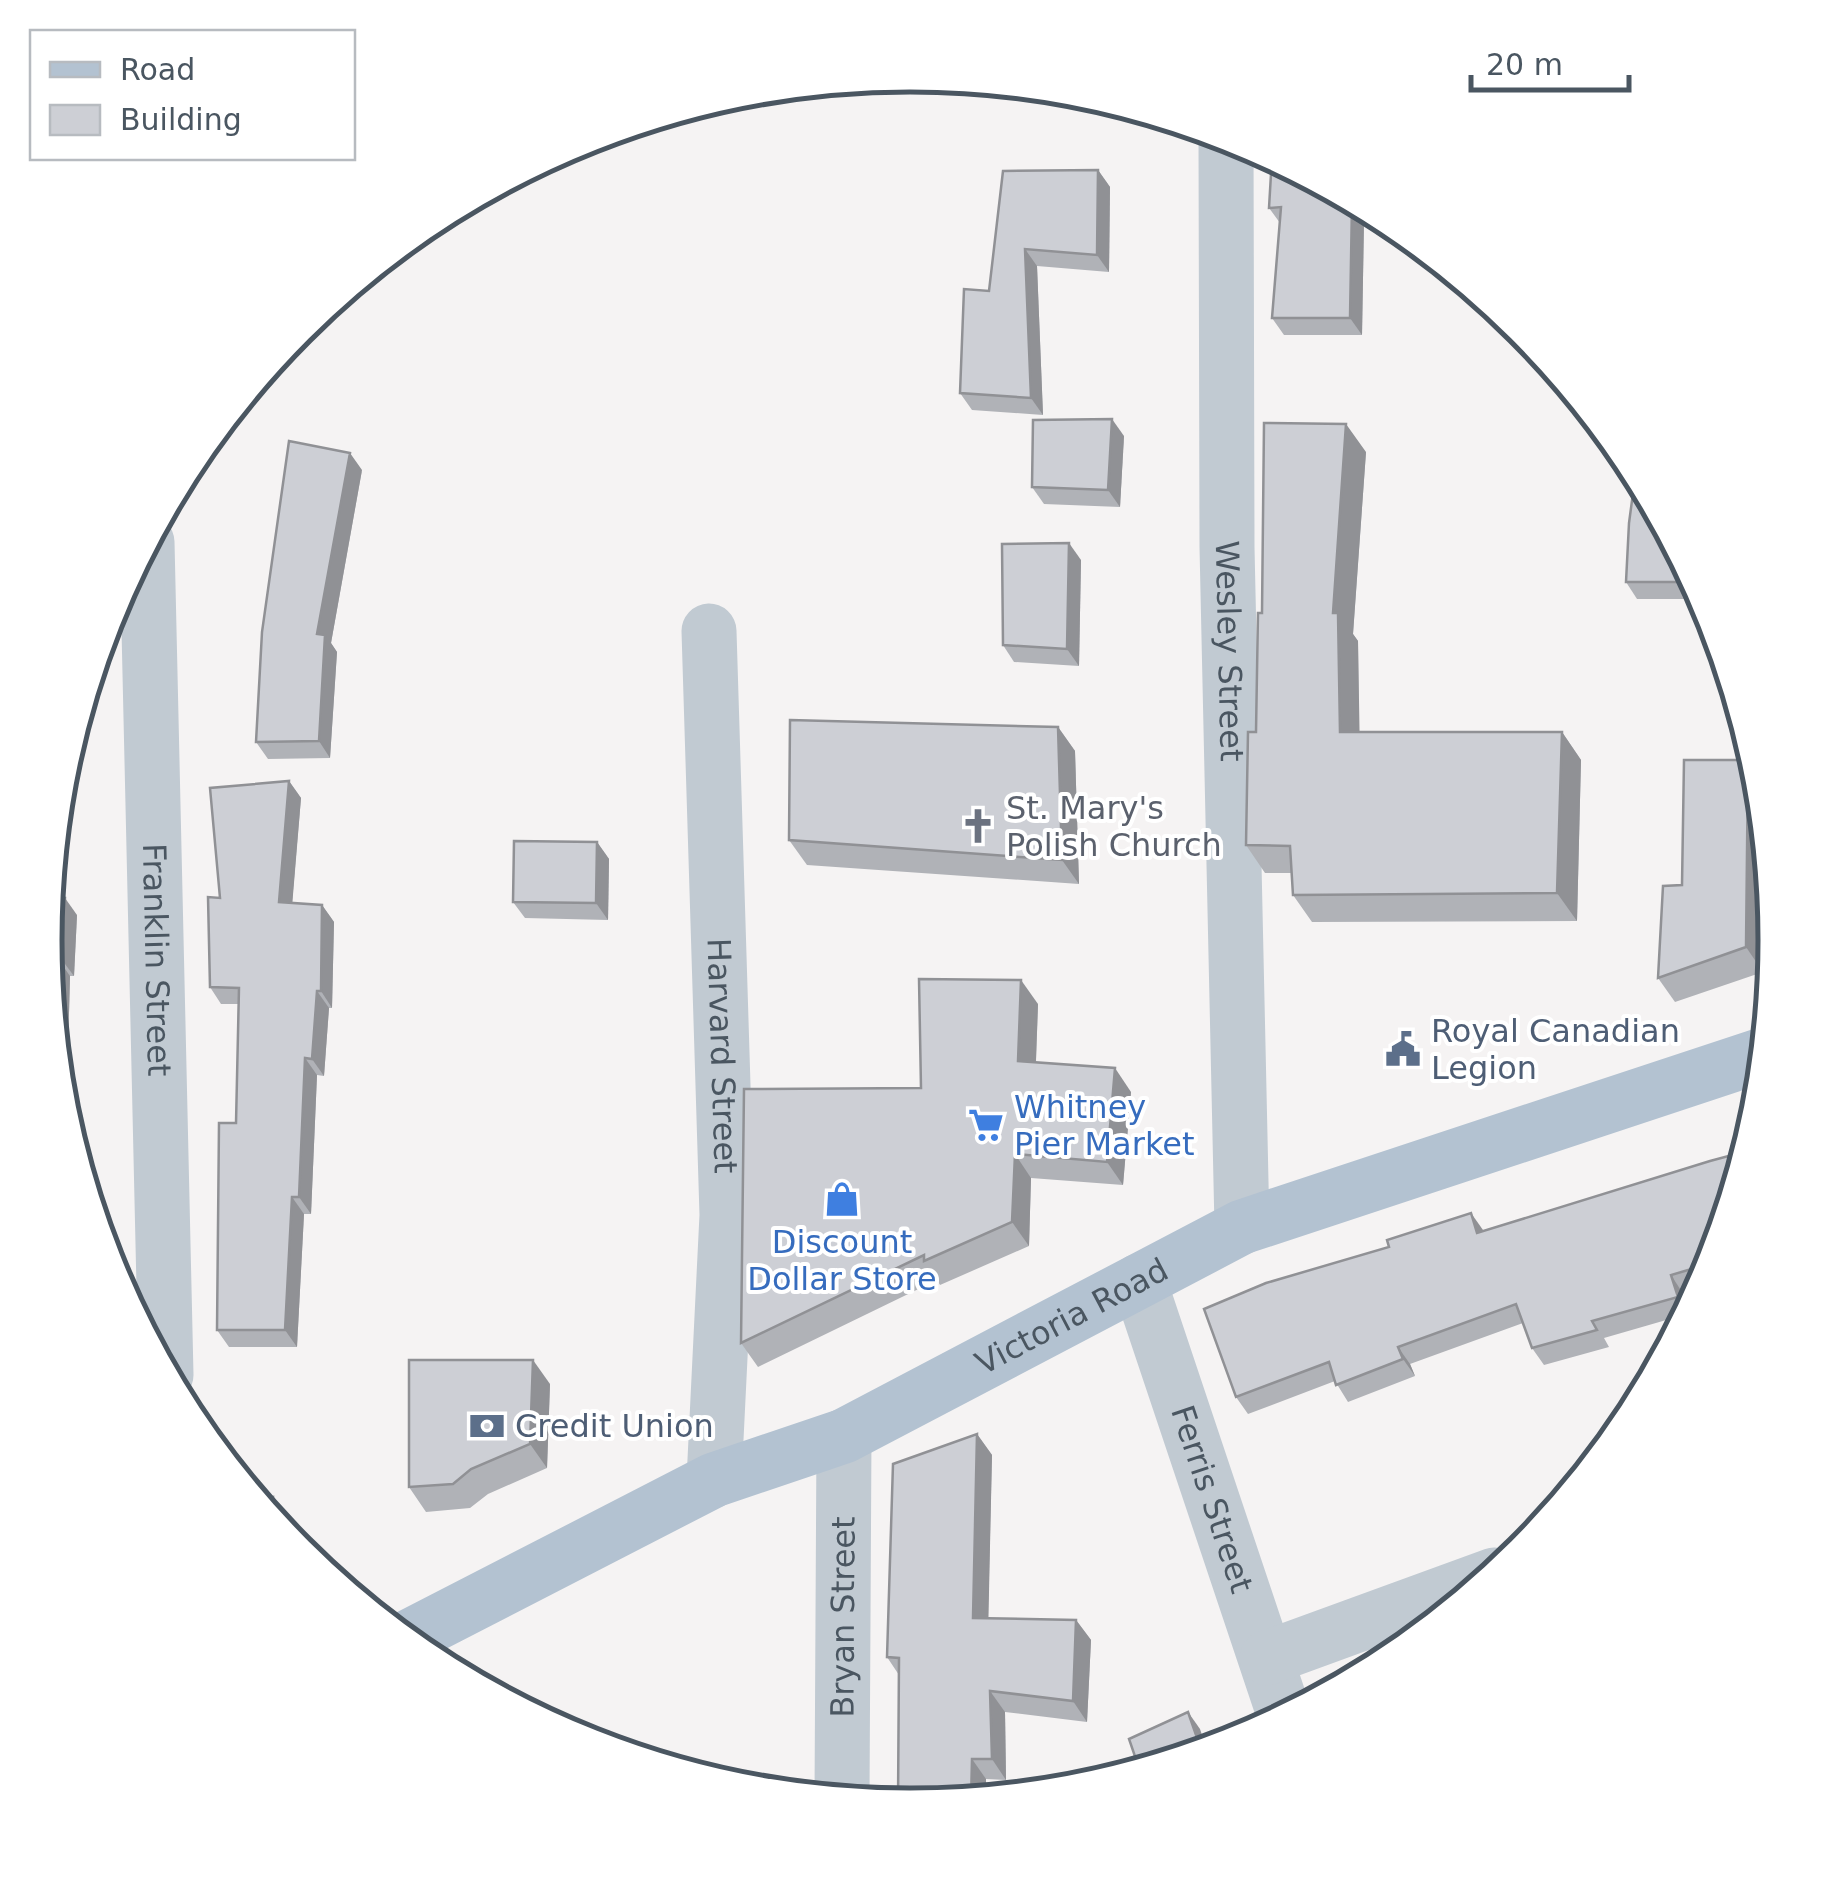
<svg xmlns="http://www.w3.org/2000/svg" width="1821" height="1880" font-family="'DejaVu Sans',sans-serif">
<style>
.lines{fill:none;stroke-linecap:round;stroke-linejoin:round}
.minor{stroke:#c1cad2;stroke-width:55}
.major{stroke:#b3c2d1;stroke-width:55}
.wall{fill:#b0b2b7}
.shaded-wall{fill:#909195}
.building{fill:#cdcfd5;stroke:#909195;stroke-width:2.5}
.labels{text-anchor:middle;stroke-width:8;stroke-linejoin:round;paint-order:stroke}
.street-label{font-size:32px;fill:#4a5661;stroke:#fff}
.worship-label{font-size:32px;fill:#5b616d;stroke:#fff;text-anchor:start}
.service-label{font-size:32px;fill:#4e5e75;stroke:#fff;text-anchor:start}
.shop-label{font-size:32px;fill:#366cbe;stroke:#fff;text-anchor:start}
.rim{fill:none;stroke:#4a5661;stroke-width:5}
</style>
<rect width="100%" height="100%" fill="#f5f3f3"/>
<g class="lines">
<g class="minor">
<path id="s1" d="M1226,136L1227,547L1242,1227"/>
<path id="s2" d="M147,542L166,1375"/>
<path id="s3" d="M709,631L727,1215L714,1480"/>
<path id="s4" d="M1139,1281L1285,1717"/>
<polyline points="1267,1658 1494,1575"/>
<path id="s5" d="M842,1799L844,1436"/>
</g>
<path class="major" id="s6" d="M405,1639L714,1480L844,1436L1242,1227L1765,1054"/>
</g>
<g class="wall">
<polygon points="1272,157 1386,218 1386,220 1364,221 1362,335 1284,335 1272,318 1280,223 1269,208"/>
<polygon points="1098,170 1110,187 1109,272 1037,266 1043,415 972,410 960,393 989,291 1003,171"/>
<polygon points="1124,436 1120,507 1044,504 1032,487"/>
<polygon points="1366,452 1353,634 1358,641 1359,732 1562,732 1581,760 1577,921 1312,922 1293,895 1291,873 1265,873 1246,845 1256,732 1262,613"/>
<polygon points="362,470 331,643 337,652 330,758 268,759 256,742"/>
<polygon points="1636,471 1705,599 1637,599 1626,582"/>
<polygon points="1081,560 1079,666 1014,662 1003,645"/>
<polygon points="1058,727 1075,751 1079,884 807,865 789,840"/>
<polygon points="1748,760 1760,777 1765,828 1763,972 1675,1002 1658,978 1682,885"/>
<polygon points="289,781 301,798 292,903 322,905 334,922 332,1008 329,1008 324,1076 317,1075 311,1214 304,1214 297,1347 229,1347 217,1330 236,1123 238,1004 221,1004 210,987 220,898"/>
<polygon points="597,842 609,859 608,920 525,918 513,902"/>
<polygon points="77,915 74,976 70,976 66,1124 45,940"/>
<polygon points="1038,1004 1036,1062 1131,1092 1123,1185 1031,1178 1029,1246 940,1285 937,1280 758,1367 741,1343 921,1088"/>
<polygon points="1747,1151 1710,1272 1702,1286 1682,1292 1689,1311 1687,1314 1604,1338 1609,1347 1544,1365 1532,1348 1523,1323 1410,1364 1415,1376 1348,1402 1335,1381 1248,1414 1236,1397 1483,1231"/>
<polygon points="550,1384 547,1468 488,1494 470,1508 426,1512 409,1487"/>
<polygon points="977,1434 992,1455 988,1618 1076,1620 1091,1640 1087,1722 1005,1712 1006,1780 986,1779 986,1798 910,1806 899,1675 887,1657"/>
</g>
<g class="shaded-wall">
<polygon points="1098,170 1110,187 1109,272 1097,255"/>
<polygon points="1352,204 1364,221 1362,335 1350,318"/>
<polygon points="1025,249 1037,266 1043,415 1031,398"/>
<polygon points="1112,419 1124,436 1120,507 1108,490"/>
<polygon points="1346,424 1366,452 1353,634 1358,641 1360,760 1340,732 1333,613"/>
<polygon points="350,453 362,470 331,643 337,652 330,758 319,741 317,634"/>
<polygon points="1069,543 1081,560 1079,666 1067,649"/>
<polygon points="1058,727 1075,751 1079,884 1062,860"/>
<polygon points="1562,732 1581,760 1577,921 1557,893"/>
<polygon points="1748,760 1760,777 1765,828 1763,972 1746,947"/>
<polygon points="289,781 301,798 291,919 279,902"/>
<polygon points="597,842 609,859 608,920 596,903"/>
<polygon points="65,898 77,915 74,976 62,960"/>
<polygon points="322,905 334,922 332,1008 321,991"/>
<polygon points="58,959 70,976 66,1124 62,1108 56,1052"/>
<polygon points="1021,980 1038,1004 1035,1085 1018,1061"/>
<polygon points="317,991 329,1008 324,1076 312,1059"/>
<polygon points="305,1058 317,1075 311,1214 299,1197"/>
<polygon points="1115,1068 1131,1092 1123,1185 1107,1162"/>
<polygon points="1015,1154 1031,1178 1029,1246 1012,1222"/>
<polygon points="292,1197 304,1214 297,1347 285,1330"/>
<polygon points="1471,1213 1483,1230 1489,1250 1477,1233"/>
<polygon points="1671,1275 1682,1292 1688,1312 1678,1297"/>
<polygon points="1398,1347 1410,1364 1415,1376 1403,1359"/>
<polygon points="533,1360 550,1384 547,1468 530,1444"/>
<polygon points="977,1434 992,1455 988,1638 973,1618"/>
<polygon points="219,1439 249,1482 250,1492 220,1456"/>
<polygon points="273,1497 303,1539 301,1554 271,1518"/>
<polygon points="1076,1620 1091,1640 1087,1722 1073,1701"/>
<polygon points="990,1691 1005,1712 1006,1780 992,1759"/>
<polygon points="1188,1712 1200,1729 1207,1750 1202,1752"/>
<polygon points="972,1759 986,1779 986,1798 971,1800"/>
</g>
<g class="building">
<polygon points="1272,157 1360,204 1352,204 1350,318 1272,318 1281,207 1269,208"/>
<polygon points="1098,170 1097,255 1025,249 1031,398 960,393 964,289 989,291 1003,171"/>
<polygon points="1112,419 1108,490 1032,487 1033,420"/>
<polygon points="1264,423 1346,424 1333,613 1338,613 1340,732 1562,732 1557,893 1293,895 1290,846 1246,845 1248,732 1256,732 1258,613 1262,613"/>
<polygon points="289,441 350,453 317,634 325,635 319,741 256,742 262,632"/>
<polygon points="1636,471 1696,582 1626,582 1629,523"/>
<polygon points="1069,543 1067,649 1003,645 1002,544"/>
<polygon points="790,720 1058,727 1062,860 789,840"/>
<polygon points="1684,760 1748,760 1746,947 1658,978 1663,886 1682,885"/>
<polygon points="289,781 279,902 322,905 321,991 317,991 312,1059 305,1058 299,1197 292,1197 285,1330 217,1330 219,1123 236,1123 239,988 210,987 208,897 220,898 210,788"/>
<polygon points="514,841 597,842 596,903 513,902"/>
<polygon points="49,897 65,898 62,960 58,959 56,1052 45,940"/>
<polygon points="919,979 1021,980 1018,1061 1115,1068 1107,1162 1015,1154 1012,1222 924,1261 924,1255 741,1343 744,1089 921,1088"/>
<polygon points="1747,1151 1712,1263 1671,1275 1678,1297 1592,1321 1597,1330 1532,1348 1516,1304 1398,1347 1403,1359 1336,1385 1329,1362 1236,1397 1204,1309 1266,1283 1389,1247 1387,1240 1471,1213 1477,1233 1710,1161"/>
<polygon points="409,1360 533,1360 530,1444 471,1469 453,1484 409,1487"/>
<polygon points="977,1434 973,1618 1076,1620 1073,1701 990,1691 992,1759 972,1759 971,1800 910,1806 898,1804 899,1658 887,1657 893,1464"/>
<polygon points="219,1439 220,1456 206,1440"/>
<polygon points="273,1497 271,1518 255,1499"/>
<polygon points="1534,1538 1522,1552 1497,1573 1507,1557 1507,1548"/>
<polygon points="1188,1712 1202,1752 1140,1771 1129,1739"/>
</g>
<defs>
<symbol id="church-bare" viewBox="-9 -9 18 18"><path d="M-1.2-6h2.4v3.5h3.3v2.4h-3.3V6h-2.4V-.1h-3.3v-2.4h3.3Z" fill="#6b7280" stroke="#fff" stroke-width="2.5" paint-order="stroke"/></symbol>
<symbol id="civic-bare" viewBox="-9 -9 18 18"><path d="M-.6-6.5H3V-4.5H.6V-3L4-1V1h2V6H-6V1h2V-1L-.6-3ZM-1.2 2.5V6h2.4V2.5Z" fill="#5c6f8a" stroke="#fff" stroke-width="2.5" paint-order="stroke"/></symbol>
<symbol id="supermarket-bare" viewBox="-9 -9 18 18"><path d="M-6-5.5h2.5l.6 2H6L4.5 2H-2.5L-4.4-4H-6ZM-1.5 3.2a1.3 1.3 0 1 0 .1 0ZM3 3.2a1.3 1.3 0 1 0 .1 0Z" fill="#3f7fe0" stroke="#fff" stroke-width="2.5" paint-order="stroke"/></symbol>
<symbol id="shop-bare" viewBox="-9 -9 18 18"><path d="M-5-2.5h2.3a2.7 3.5 0 0 1 5.4 0H5L5.5 6h-11ZM-1.5-2.5h3a1.5 2.3 0 0 0-3 0Z" fill="#3f7fe0" stroke="#fff" stroke-width="2.5" paint-order="stroke"/></symbol>
<symbol id="bank-bare" viewBox="-9 -9 18 18"><path d="M-6-4H6V4H-6ZM0-2.3a2.3 2.3 0 1 0 0 4.6a2.3 2.3 0 1 0 0-4.6Z" fill="#5c6f8a" stroke="#fff" stroke-width="2.5" paint-order="stroke"/></symbol>
</defs>
<g fill-rule="evenodd">
<use href="#church-bare" x="953" y="801" width="50" height="50"/>
<use href="#civic-bare" x="1378" y="1024" width="50" height="50"/>
<use href="#supermarket-bare" x="961" y="1100" width="50" height="50"/>
<use href="#shop-bare" x="817" y="1174" width="50" height="50"/>
<use href="#bank-bare" x="462" y="1401" width="50" height="50"/>
</g>
<g class="labels">
<g class="street-label">
<text dy="11" stroke="none"><textPath href="#s1" startOffset="515">Wesley Street</textPath></text>
<text dy="11" stroke="none"><textPath href="#s2" startOffset="418">Franklin Street</textPath></text>
<text dy="11" stroke="none"><textPath href="#s3" startOffset="425">Harvard Street</textPath></text>
<text dy="11" stroke="none"><textPath href="#s6" startOffset="742">Victoria Road</textPath></text>
<text dy="11" stroke="none"><textPath href="#s4" startOffset="230">Ferris Street</textPath></text>
<text dy="11" stroke="none"><textPath href="#s5" startOffset="182">Bryan Street</textPath></text>
</g>
<g class="worship-label">
<text x="1006" y="819">St. Mary's<tspan x="1006" dy="37">Polish Church</tspan></text>
</g>
<g class="service-label">
<text x="1431" y="1042">Royal Canadian<tspan x="1431" dy="37">Legion</tspan></text>
<text x="515" y="1437">Credit Union</text>
</g>
<g class="shop-label">
<text x="1014" y="1118">Whitney<tspan x="1014" dy="37">Pier Market</tspan></text>
<text x="842" y="1253" text-anchor="middle">Discount<tspan x="842" dy="37">Dollar Store</tspan></text>
</g>
</g>
<path d="M0 0H1821V1880H0ZM62 940a848 848 0 1 1 1696 0a848 848 0 1 1-1696 0Z" fill="#fff" fill-rule="evenodd"/>
<path class="rim" d="M62 940a848 848 0 1 1 1696 0a848 848 0 1 1-1696 0Z"/>
<rect x="30" y="30" width="325" height="130" fill="#ffffff" stroke="#b7bbc0" stroke-width="2.5"/>
<rect x="50" y="62" width="50" height="15" fill="#b3c2d1" stroke="#b7bbc0" stroke-width="2.5"/>
<text x="120" y="80" font-size="30" fill="#4a5661">Road</text>
<rect x="50" y="105" width="50" height="30" fill="#cdcfd5" stroke="#b7bbc0" stroke-width="2.5"/>
<text x="120" y="130" font-size="30" fill="#4a5661">Building</text>
<path d="M1471 75v15h158v-15" fill="none" stroke="#4a5661" stroke-width="5"/>
<text x="1486" y="75" font-size="30" fill="#4a5661" stroke="#ffffff" stroke-width="8" paint-order="stroke">20 m</text>
</svg>
